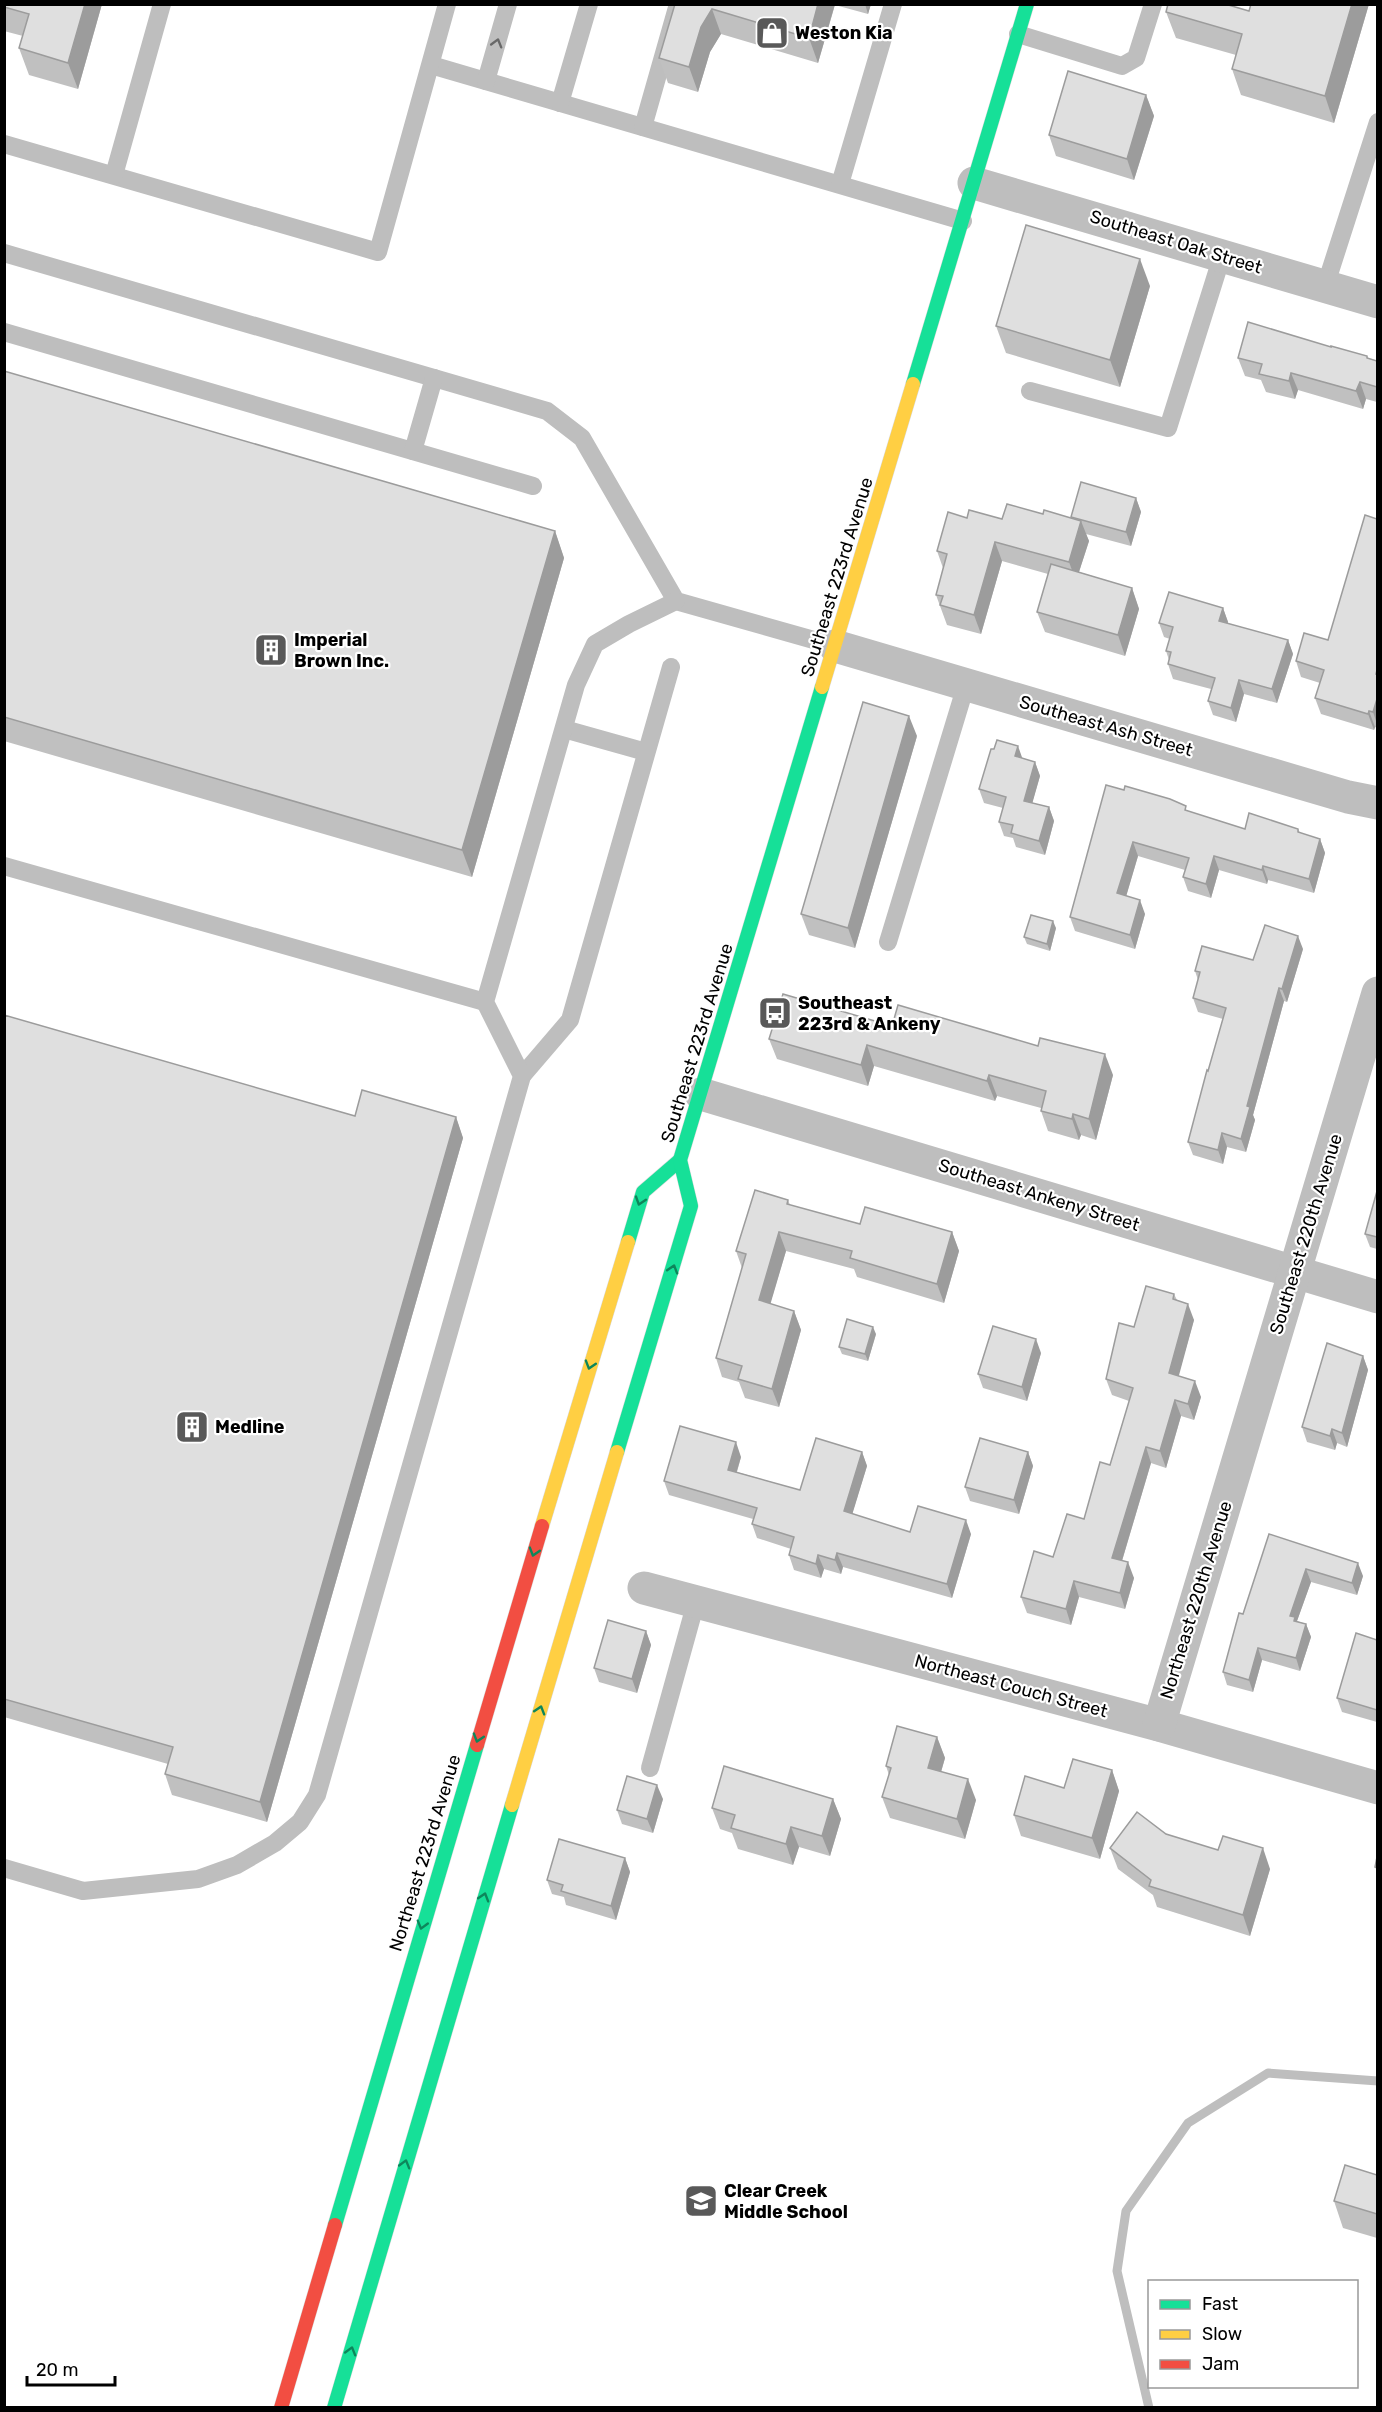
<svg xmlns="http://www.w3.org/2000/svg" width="1382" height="2412" font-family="Rubik,sans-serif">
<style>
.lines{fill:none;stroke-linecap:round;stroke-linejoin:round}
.stream{stroke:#bebebe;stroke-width:9}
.fast-casing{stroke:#dbdbdb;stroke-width:15}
.slow-casing{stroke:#dbdbdb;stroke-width:15}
.jam-casing{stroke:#dbdbdb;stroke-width:15}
.lane{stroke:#bebebe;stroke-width:18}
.street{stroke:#bebebe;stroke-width:33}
.fast{stroke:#16e098;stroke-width:14}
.slow{stroke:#ffcf43;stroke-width:14}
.jam{stroke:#f24e42;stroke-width:14}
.wall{fill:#c0c0c0}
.shaded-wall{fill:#9c9c9c}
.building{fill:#dfdfdf;stroke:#9c9c9c;stroke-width:1.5}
.oneway{stroke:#686868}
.oneway2{stroke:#0d865b}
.labels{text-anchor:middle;stroke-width:4.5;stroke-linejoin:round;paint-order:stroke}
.poi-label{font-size:18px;font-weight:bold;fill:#000;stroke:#fff;text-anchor:start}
.street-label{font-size:18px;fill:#000;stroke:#fff}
</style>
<rect width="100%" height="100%" fill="#fff"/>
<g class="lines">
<polyline class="stream" points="1149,2408 1117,2271 1126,2211 1188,2123 1268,2073 1378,2081"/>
<defs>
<g id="fast">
<polyline points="913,384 1027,4"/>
<polyline points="628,1242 643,1192 680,1160"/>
<polyline points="617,1452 691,1206 680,1160 822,687"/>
<polyline points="335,2225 477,1745"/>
<polyline points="334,2408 512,1805"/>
</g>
<g id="slow">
<polyline points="822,687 913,384"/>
<polyline points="542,1526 628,1242"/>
<polyline points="512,1805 617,1452"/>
</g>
<g id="jam">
<polyline points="477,1745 542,1526"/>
<polyline points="281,2408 335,2225"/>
</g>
</defs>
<use href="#fast" class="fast-casing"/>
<use href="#slow" class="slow-casing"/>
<use href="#jam" class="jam-casing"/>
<g class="lane">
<polyline points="1018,34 1122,66 1136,58 1153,4"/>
<polyline points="431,65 963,221"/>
<polyline points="486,81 508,4"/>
<polyline points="560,103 589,4"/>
<polyline points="643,127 678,4"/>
<polyline points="4,144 378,252 447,4"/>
<polyline points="114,175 162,4"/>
<polyline points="840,184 893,4"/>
<polyline points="4,253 547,411 582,438 676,601 835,646"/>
<polyline points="1325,287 1378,122"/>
<polyline points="4,332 533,486"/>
<polyline points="1030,391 1168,428 1222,256"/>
<polyline points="413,451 434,378"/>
<polyline points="564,729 646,752"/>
<polyline points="4,866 485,1002"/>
<polyline points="888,942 966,685"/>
<polyline points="522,1076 570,1020 671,667"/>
<polyline points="650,1768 696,1602"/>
<polyline points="4,1868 83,1891 198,1879 237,1865 275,1843 300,1822 317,1795 522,1076 485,1002 576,685 595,644 629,624 676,601"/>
</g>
<g class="street">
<polyline points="974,183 1378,302"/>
<polyline points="835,646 1348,797 1378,803"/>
<polyline points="701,1094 1378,1297"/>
<polyline points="644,1588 1159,1725 1378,1788"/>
<polyline points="1159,1725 1378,993"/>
</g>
<use href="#fast" class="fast"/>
<use href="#slow" class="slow"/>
<use href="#jam" class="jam"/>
</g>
<g class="wall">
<polygon points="4,4 102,4 78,89 29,75 19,48 23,36 4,31"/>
<polygon points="675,4 871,4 868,14 835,5 818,63 721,34 710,52 698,92 668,83 659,58"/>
<polygon points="1369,4 1334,123 1241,95 1232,69 1236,55 1176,38 1166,12 1249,11"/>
<polygon points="1146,95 1154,116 1134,180 1056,156 1049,135"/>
<polygon points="1150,286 1120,387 1006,353 996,326"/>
<polygon points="1331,347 1367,356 1368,358 1377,361 1377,402 1366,399 1363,409 1298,390 1295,399 1266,392 1261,380 1245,376 1238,358"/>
<polygon points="4,371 555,531 564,558 472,877 4,741"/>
<polygon points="1136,498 1141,512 1131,546 1086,534 1089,541 1079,572 1132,588 1139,609 1125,656 1045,632 1037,612 1048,574 1002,561 981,634 947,625 936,595 943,568 937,551 967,518 1002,519 1043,514 1071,518 1071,517"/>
<polygon points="1377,519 1377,728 1375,727 1374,730 1321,714 1315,698 1320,683 1301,677 1296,661 1328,640"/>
<polygon points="1223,608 1228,622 1227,624 1288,640 1293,654 1277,703 1244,694 1236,722 1213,715 1208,701 1211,689 1173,679 1168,664 1169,660 1166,651 1170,639 1164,637 1159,623"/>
<polygon points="917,736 855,948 809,935 801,914"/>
<polygon points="1022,758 1035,762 1040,776 1032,803 1049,807 1054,821 1045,855 1016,847 1013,838 1004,836 999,822 1003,808 984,803 979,789"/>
<polygon points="1106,785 1245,829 1298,829 1300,833 1320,839 1325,853 1314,893 1268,880 1267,884 1219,870 1211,898 1188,891 1183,877 1185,870 1138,856 1126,896 1145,914 1135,949 1075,931 1070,917"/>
<polygon points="1056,928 1050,951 1027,944 1024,937"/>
<polygon points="1303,949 1287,1002 1284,1001 1253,1115 1255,1120 1246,1152 1227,1147 1223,1164 1193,1155 1188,1142 1223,1019 1198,1012 1193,998 1198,980 1195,971 1253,960"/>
<polygon points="4,1015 355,1116 456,1117 463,1138 267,1822 172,1795 165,1774 168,1764 4,1717"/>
<polygon points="892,1026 1113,1075 1096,1140 1081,1135 1079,1140 1048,1131 1041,1111 1041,1108 997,1096 995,1101 874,1066 868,1086 777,1059 769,1039"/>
<polygon points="1377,1191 1377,1249 1370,1247 1365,1234"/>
<polygon points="788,1200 790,1205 860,1224 952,1232 959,1251 944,1303 857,1277 854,1269 786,1251 770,1304 794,1311 801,1330 779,1407 745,1398 739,1382 722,1377 716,1358 742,1268 736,1251"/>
<polygon points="1174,1294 1177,1300 1194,1320 1178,1376 1201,1397 1194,1420 1181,1416 1166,1468 1151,1463 1122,1561 1134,1578 1125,1609 1079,1597 1071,1625 1027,1613 1021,1597 1084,1519 1110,1465 1129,1401 1112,1395 1106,1379 1134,1327"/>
<polygon points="876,1334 868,1361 842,1354 839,1347"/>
<polygon points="1041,1353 1027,1401 983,1388 978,1374"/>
<polygon points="1363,1356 1368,1370 1347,1447 1337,1443 1335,1450 1307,1442 1302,1427"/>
<polygon points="862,1452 867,1466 852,1514 910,1532 971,1534 952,1598 843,1567 841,1574 824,1569 821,1578 794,1570 789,1555 791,1549 757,1538 752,1524 753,1519 669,1495 664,1481 741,1457 737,1472 800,1490"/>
<polygon points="1028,1452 1033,1466 1019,1514 970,1501 965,1487"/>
<polygon points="1269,1534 1363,1576 1357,1595 1311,1582 1297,1621 1306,1624 1311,1637 1300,1671 1262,1660 1253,1692 1227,1685 1223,1672 1243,1614"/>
<polygon points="646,1631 651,1645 637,1693 599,1682 594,1668"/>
<polygon points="1377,1640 1377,1722 1342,1712 1337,1698"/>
<polygon points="937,1737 945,1758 941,1772 976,1800 965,1839 890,1818 882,1797 889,1775 886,1766"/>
<polygon points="1112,1770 1119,1791 1100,1859 1021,1836 1014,1815 1064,1788"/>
<polygon points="663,1799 653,1833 622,1824 617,1810"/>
<polygon points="833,1799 841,1819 830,1856 799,1847 793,1865 738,1849 732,1833 720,1829 712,1808"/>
<polygon points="1166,1834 1270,1869 1250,1936 1157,1907 1153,1895 1118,1869 1110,1848"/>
<polygon points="625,1858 630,1872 616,1920 566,1905 564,1897 552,1894 547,1880"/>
<polygon points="1377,2175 1377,2238 1343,2228 1334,2201"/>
</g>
<g class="shaded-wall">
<polygon points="85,4 102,4 78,89 68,63"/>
<polygon points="818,4 835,4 818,63 809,38"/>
<polygon points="865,4 871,4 868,14"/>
<polygon points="1352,4 1369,4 1334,123 1325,96"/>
<polygon points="712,9 721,34 710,52 698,92 689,67 701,27"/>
<polygon points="1146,95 1154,116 1134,180 1127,159"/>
<polygon points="1140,259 1150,286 1120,387 1110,360"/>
<polygon points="1291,373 1298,390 1295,399 1289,381"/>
<polygon points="1360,382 1366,399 1363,409 1356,391"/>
<polygon points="1136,498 1141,512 1131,546 1126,532"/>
<polygon points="1081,521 1089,541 1076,581 1069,562"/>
<polygon points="555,531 564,558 472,877 462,850"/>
<polygon points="995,542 1002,561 981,634 974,615"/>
<polygon points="1132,588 1139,609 1125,656 1118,635"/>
<polygon points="1223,608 1228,622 1224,636 1219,621"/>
<polygon points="1288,640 1293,654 1277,703 1272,689"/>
<polygon points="1239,680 1244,694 1236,722 1231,708"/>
<polygon points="1377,699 1377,724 1373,712"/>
<polygon points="1369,711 1375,727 1374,730 1368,714"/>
<polygon points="909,716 917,736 855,948 848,928"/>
<polygon points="1018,746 1023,760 1015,756"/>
<polygon points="1035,762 1040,776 1029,815 1024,801"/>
<polygon points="1049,807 1054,821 1045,855 1039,841"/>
<polygon points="1320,839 1325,853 1314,893 1309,879"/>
<polygon points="1133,842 1138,856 1123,907 1117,893"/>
<polygon points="1214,856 1219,870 1211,898 1206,884"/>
<polygon points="1263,866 1268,880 1267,884 1262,870"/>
<polygon points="1140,900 1145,914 1135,949 1130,935"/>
<polygon points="1053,921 1056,928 1050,951 1047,944"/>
<polygon points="1298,936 1303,949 1287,1002 1282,989"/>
<polygon points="1279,988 1284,1001 1253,1115 1255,1120 1246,1152 1241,1139 1247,1106"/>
<polygon points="867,1045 874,1066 868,1086 861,1065"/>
<polygon points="1105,1054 1113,1075 1096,1140 1089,1119"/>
<polygon points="989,1075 997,1096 995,1101 987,1081"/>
<polygon points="1073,1114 1081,1135 1079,1140 1072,1119"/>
<polygon points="456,1117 463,1138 267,1822 260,1802"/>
<polygon points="1222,1133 1227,1147 1223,1164 1218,1150"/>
<polygon points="779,1232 786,1251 766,1319 759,1300"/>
<polygon points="952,1232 959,1251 944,1303 937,1284"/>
<polygon points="1188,1304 1194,1320 1175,1390 1169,1373"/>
<polygon points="794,1311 801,1330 779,1407 772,1389"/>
<polygon points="873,1327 876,1334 868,1361 865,1354"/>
<polygon points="1036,1339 1041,1353 1027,1401 1022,1387"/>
<polygon points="1363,1356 1368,1370 1347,1447 1342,1433"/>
<polygon points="1195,1381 1201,1397 1194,1420 1188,1404"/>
<polygon points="1175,1400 1181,1416 1166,1468 1160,1451"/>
<polygon points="1332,1429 1337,1443 1335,1450 1330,1436"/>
<polygon points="736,1442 741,1457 733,1484 728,1470"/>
<polygon points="1146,1447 1151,1463 1118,1574 1112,1558"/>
<polygon points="862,1452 867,1466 849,1525 844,1511"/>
<polygon points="1028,1452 1033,1466 1019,1514 1014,1500"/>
<polygon points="966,1520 971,1534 952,1598 947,1584"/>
<polygon points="837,1553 843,1567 841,1574 835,1560"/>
<polygon points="818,1555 824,1569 821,1578 816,1564"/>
<polygon points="1128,1562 1134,1578 1125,1609 1120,1593"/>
<polygon points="1358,1563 1363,1576 1357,1595 1352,1583"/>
<polygon points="1306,1569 1311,1582 1297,1621 1300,1630 1290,1616"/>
<polygon points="1074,1581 1079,1597 1071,1625 1066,1609"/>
<polygon points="1306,1624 1311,1637 1300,1671 1296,1658"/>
<polygon points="646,1631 651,1645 637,1693 632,1679"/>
<polygon points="1258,1648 1262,1660 1253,1692 1249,1680"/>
<polygon points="937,1737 945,1758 936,1789 928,1768"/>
<polygon points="1112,1770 1119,1791 1100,1859 1092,1838"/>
<polygon points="968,1779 976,1800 965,1839 957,1819"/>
<polygon points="657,1785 663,1799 653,1833 647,1819"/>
<polygon points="833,1799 841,1819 830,1856 822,1836"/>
<polygon points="791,1827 799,1847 793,1865 786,1844"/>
<polygon points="1263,1848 1270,1869 1250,1936 1243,1915"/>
<polygon points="625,1858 630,1872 616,1920 611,1906"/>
</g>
<g class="building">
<polygon points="4,4 85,4 68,63 19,48 29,14 4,7"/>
<polygon points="675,4 818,4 809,38 712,9 701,27 689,67 659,58"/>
<polygon points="1168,4 1225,4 1249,11 1251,4 1352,4 1325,96 1232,69 1242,34 1166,12"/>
<polygon points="1068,71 1146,95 1127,159 1049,135"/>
<polygon points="1026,225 1140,259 1110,360 996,326"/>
<polygon points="1248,322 1331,347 1331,346 1367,356 1367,358 1377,361 1377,387 1360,382 1356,391 1291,373 1289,381 1259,374 1262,364 1238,358"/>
<polygon points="4,371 555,531 462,850 4,717"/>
<polygon points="1081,482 1136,498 1126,532 1071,517"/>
<polygon points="1007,504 1043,514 1044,510 1081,521 1069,562 995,542 974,615 940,605 943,596 936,595 947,554 937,551 948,512 967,518 969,510 1002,519"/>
<polygon points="1365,515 1377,519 1377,670 1376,674 1377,674 1377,699 1373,712 1369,711 1368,714 1315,698 1324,670 1296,661 1304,633 1328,640"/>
<polygon points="1051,564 1132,588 1118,635 1037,612"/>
<polygon points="1169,592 1223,608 1219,621 1288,640 1272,689 1239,680 1231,708 1208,701 1215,678 1168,664 1171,652 1166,651 1173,627 1159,623"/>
<polygon points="863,702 909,716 848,928 801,914"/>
<polygon points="997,740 1018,746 1015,756 1035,762 1024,801 1049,807 1039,841 1011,833 1013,825 999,822 1006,797 979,789 991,749 994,749"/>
<polygon points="1106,785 1124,790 1125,786 1170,799 1186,806 1185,810 1245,829 1249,813 1298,829 1298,832 1320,839 1309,879 1263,866 1262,870 1214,856 1206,884 1183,877 1189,858 1133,842 1117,893 1140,900 1130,935 1070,917"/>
<polygon points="1031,915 1053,921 1047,944 1024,937"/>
<polygon points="1265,925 1298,936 1282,989 1279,988 1247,1106 1250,1107 1241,1139 1222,1133 1218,1150 1188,1142 1207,1070 1208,1071 1226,1008 1193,998 1200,972 1195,971 1202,946 1253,960"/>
<polygon points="783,994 892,1026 898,1005 1038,1046 1040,1038 1105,1054 1089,1119 1073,1114 1072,1119 1041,1111 1046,1091 989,1075 987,1081 867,1045 861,1065 769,1039"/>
<polygon points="4,1015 355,1116 362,1090 456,1117 260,1802 165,1774 173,1747 4,1699"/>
<polygon points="755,1190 788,1200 787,1204 860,1224 865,1207 952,1232 937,1284 850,1258 852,1251 779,1232 759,1300 794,1311 772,1389 738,1379 742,1366 716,1358 746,1254 736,1251"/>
<polygon points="1377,1191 1377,1237 1365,1234"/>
<polygon points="1146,1286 1174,1294 1173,1299 1188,1304 1169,1373 1195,1381 1188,1404 1175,1400 1160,1451 1146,1447 1112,1558 1128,1562 1120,1593 1074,1581 1066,1609 1021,1597 1034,1551 1053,1557 1067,1514 1084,1519 1100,1462 1110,1465 1133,1388 1106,1379 1119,1323 1134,1327"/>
<polygon points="847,1319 873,1327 865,1354 839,1347"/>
<polygon points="993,1326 1036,1339 1022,1387 978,1374"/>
<polygon points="1327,1343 1363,1356 1342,1433 1332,1429 1330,1436 1302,1427"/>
<polygon points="680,1426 736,1442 728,1470 800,1490 816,1438 862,1452 844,1511 910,1532 918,1506 966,1520 947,1584 837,1553 835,1560 818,1555 816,1564 789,1555 794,1537 752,1524 757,1508 664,1481"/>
<polygon points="980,1438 1028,1452 1014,1500 965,1487"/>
<polygon points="1269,1534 1358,1563 1352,1583 1306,1569 1290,1616 1295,1617 1294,1621 1306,1624 1296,1658 1258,1648 1249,1680 1223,1672 1239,1613 1243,1614"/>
<polygon points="608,1620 646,1631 632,1679 594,1668"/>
<polygon points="1356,1633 1377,1640 1377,1710 1337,1698"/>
<polygon points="897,1726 937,1737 928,1768 968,1779 957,1819 882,1797 891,1768 886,1766"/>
<polygon points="1073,1759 1112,1770 1092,1838 1014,1815 1025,1776 1064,1788"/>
<polygon points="724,1766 833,1799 822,1836 791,1827 786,1844 731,1828 735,1815 712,1808"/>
<polygon points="627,1776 657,1785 647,1819 617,1810"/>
<polygon points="1137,1812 1166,1834 1218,1850 1223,1836 1263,1848 1243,1915 1149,1886 1151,1880 1110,1848"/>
<polygon points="559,1839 625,1858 611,1906 561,1891 563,1885 547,1880"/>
<polygon points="1377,1857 1377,1868 1375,1867"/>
<polygon points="1345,2165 1377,2175 1377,2214 1334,2201"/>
</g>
<defs><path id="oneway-chevron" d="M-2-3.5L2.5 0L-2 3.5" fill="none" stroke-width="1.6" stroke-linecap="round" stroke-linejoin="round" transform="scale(1.5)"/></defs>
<use class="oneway" href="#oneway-chevron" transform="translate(497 43) rotate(-74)"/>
<g class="oneway2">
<use href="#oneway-chevron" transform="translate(640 1201) rotate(108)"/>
<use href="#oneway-chevron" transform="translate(673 1269) rotate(-73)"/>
<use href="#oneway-chevron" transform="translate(590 1365) rotate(107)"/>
<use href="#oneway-chevron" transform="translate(534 1552) rotate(107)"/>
<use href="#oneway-chevron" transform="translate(540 1710) rotate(-73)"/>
<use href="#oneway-chevron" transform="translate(478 1738) rotate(107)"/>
<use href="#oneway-chevron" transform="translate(484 1897) rotate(-73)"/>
<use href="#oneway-chevron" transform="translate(422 1925) rotate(106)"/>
<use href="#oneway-chevron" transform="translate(405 2164) rotate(-74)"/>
<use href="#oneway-chevron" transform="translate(351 2351) rotate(-74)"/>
</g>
<defs>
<symbol id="shop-square" viewBox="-11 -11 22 22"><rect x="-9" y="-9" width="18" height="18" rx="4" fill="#595959" stroke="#fff"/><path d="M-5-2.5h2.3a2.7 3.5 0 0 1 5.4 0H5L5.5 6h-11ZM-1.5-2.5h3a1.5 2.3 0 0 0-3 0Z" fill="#fff"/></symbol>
<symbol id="building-square" viewBox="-11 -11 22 22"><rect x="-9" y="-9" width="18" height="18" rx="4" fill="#595959" stroke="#fff"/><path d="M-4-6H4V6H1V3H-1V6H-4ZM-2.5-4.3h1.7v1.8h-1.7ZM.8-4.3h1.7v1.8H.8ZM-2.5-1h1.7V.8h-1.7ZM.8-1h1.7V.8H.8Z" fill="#fff"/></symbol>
<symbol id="bus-square" viewBox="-11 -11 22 22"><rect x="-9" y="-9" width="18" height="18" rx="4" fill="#595959" stroke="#fff"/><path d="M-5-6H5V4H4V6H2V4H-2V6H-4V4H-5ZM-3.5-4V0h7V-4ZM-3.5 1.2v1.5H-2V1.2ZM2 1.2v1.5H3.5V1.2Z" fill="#fff"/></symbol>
<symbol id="school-square" viewBox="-11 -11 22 22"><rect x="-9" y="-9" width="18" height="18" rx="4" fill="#595959" stroke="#fff"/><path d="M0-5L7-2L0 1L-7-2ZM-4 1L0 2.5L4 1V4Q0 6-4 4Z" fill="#fff"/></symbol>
</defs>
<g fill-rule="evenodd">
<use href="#shop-square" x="753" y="14" width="38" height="38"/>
<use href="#building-square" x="252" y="631" width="38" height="38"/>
<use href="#bus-square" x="756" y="994" width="38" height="38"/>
<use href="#building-square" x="173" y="1408" width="38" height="38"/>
<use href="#school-square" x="682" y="2182" width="38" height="38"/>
</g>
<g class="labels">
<g class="poi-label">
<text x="795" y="39">Weston Kia</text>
<text x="294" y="646">Imperial<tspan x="294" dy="21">Brown Inc.</tspan></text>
<text x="798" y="1009">Southeast<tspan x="798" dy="21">223rd &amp; Ankeny</tspan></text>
<text x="215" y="1433">Medline</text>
<text x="724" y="2197">Clear Creek<tspan x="724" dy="21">Middle School</tspan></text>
</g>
<g class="street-label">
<text transform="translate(1176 242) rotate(17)" y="6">Southeast Oak Street</text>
<text transform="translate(837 577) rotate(-73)" y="6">Southeast 223rd Avenue</text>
<text transform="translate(1106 726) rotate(16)" y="6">Southeast Ash Street</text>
<text transform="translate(697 1043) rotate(-73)" y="6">Southeast 223rd Avenue</text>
<text transform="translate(1039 1195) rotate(17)" y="6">Southeast Ankeny Street</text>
<text transform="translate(1306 1234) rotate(-73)" y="6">Southeast 220th Avenue</text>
<text transform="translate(1196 1600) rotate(-73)" y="6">Northeast 220th Avenue</text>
<text transform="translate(1011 1686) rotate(15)" y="6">Northeast Couch Street</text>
<text transform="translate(425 1853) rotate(-73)" y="6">Northeast 223rd Avenue</text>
</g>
</g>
<rect width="1382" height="2412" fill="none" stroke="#000000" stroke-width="12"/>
<rect x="1148" y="2280" width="210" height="108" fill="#ffffff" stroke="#999999" stroke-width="1.5"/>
<rect x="1160" y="2300" width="30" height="9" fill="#16e098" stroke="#999999" stroke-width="1.5"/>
<text x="1202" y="2310" font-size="18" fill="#000000">Fast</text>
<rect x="1160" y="2330" width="30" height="9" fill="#ffcf43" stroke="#999999" stroke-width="1.5"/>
<text x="1202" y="2340" font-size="18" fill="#000000">Slow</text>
<rect x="1160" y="2360" width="30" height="9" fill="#f24e42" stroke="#999999" stroke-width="1.5"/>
<text x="1202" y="2370" font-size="18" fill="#000000">Jam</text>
<path d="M27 2376v9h88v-9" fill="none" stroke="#000000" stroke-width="3"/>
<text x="36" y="2376" font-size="18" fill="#000000" stroke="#ffffff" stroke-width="4.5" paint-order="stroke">20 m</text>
</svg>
